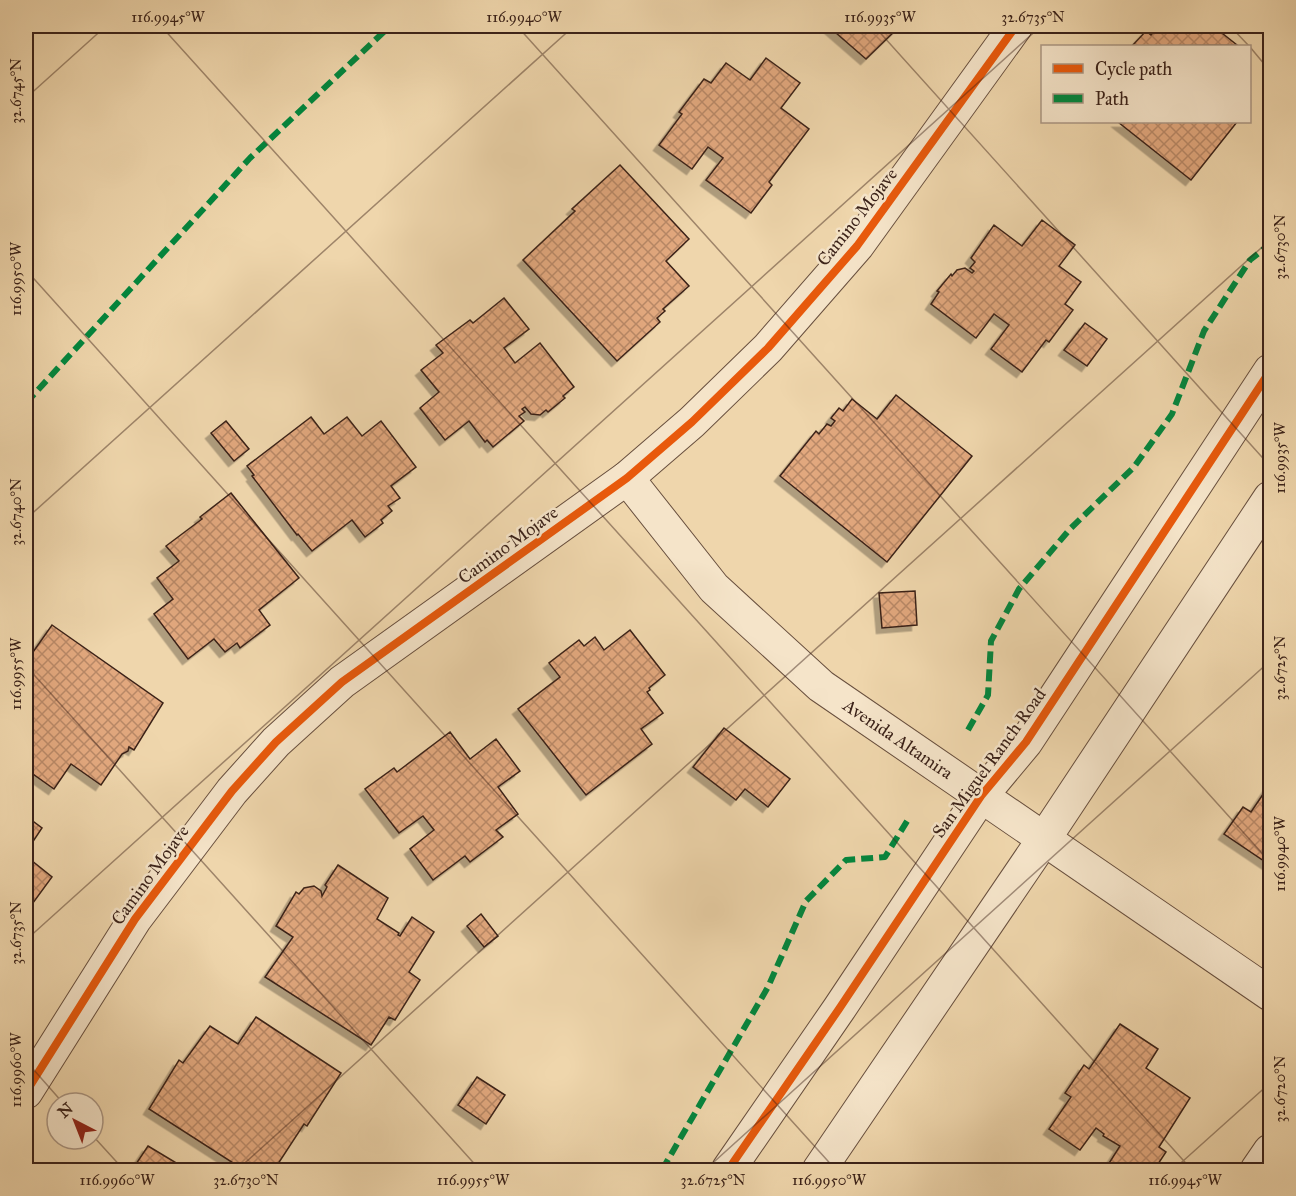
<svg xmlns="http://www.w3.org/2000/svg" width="1296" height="1196" font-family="'IM FELL Great Primer',serif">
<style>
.building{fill:url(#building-cross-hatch);stroke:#3b2219;stroke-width:1.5;filter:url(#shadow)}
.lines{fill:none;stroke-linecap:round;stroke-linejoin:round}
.minor-casing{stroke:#684f3e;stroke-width:35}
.minor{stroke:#f5e4c9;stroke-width:33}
.quiet{stroke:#00873e;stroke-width:6;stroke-dasharray:12 6;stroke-linecap:butt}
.cycleway-casing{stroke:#f5e4c9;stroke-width:11}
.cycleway{stroke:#e8590c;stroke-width:8}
.ticks{fill:none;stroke:#3b2219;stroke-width:1.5;stroke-opacity:0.45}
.labels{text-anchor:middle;stroke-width:5;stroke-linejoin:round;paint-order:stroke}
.street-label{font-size:18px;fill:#3b2219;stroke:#f5e4c9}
.neatline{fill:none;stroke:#3b2219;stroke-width:2}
.ticks-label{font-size:15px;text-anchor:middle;fill:#3b2219}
</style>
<defs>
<pattern id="building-cross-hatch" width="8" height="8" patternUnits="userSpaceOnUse" patternTransform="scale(1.5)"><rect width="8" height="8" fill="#e2a87e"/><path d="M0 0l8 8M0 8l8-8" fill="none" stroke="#b88866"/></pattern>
<filter id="shadow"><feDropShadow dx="-5.5" dy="5.5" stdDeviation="0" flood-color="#0004"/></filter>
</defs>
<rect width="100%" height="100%" fill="#efd6ac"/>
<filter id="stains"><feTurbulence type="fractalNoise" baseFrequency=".00333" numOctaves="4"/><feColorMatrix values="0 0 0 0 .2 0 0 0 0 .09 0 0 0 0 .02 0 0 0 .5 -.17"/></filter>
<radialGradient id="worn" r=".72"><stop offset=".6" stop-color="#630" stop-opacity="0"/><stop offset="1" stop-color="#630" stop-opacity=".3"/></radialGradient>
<g class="building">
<polygon points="828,26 900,26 866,59"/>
<polygon points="1159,26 1165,26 1173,32 1178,26 1213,26 1237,45 1132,46 1146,31 1151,35"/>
<polygon points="766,58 800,83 781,108 809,129 769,182 772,185 751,213 706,180 723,158 708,147 692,169 659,145 682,114 679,112 704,79 711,83 726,63 750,80"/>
<polygon points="1118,122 1237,122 1191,180"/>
<polygon points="620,165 689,239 666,261 689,286 663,309 665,311 657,318 660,322 617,361 523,260 575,211 572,209"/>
<polygon points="1042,220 1075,245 1059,266 1081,282 1065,304 1073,310 1049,342 1046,340 1022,372 991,349 1009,325 994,314 976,338 931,304 939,292 937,291 951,274 952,276 957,270 965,268 972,273 974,271 970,268 975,262 971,258 994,225 1022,246"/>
<polygon points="504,298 529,329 504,348 515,363 540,343 574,387 563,396 565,398 548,412 546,410 540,415 531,414 525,407 522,409 525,412 519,416 524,421 493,447 487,440 485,442 469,421 445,440 420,408 439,392 421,370 443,353 436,345 470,320 473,323"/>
<polygon points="1085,323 1107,339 1087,366 1064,350"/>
<polygon points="896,395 972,456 887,562 780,476 816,431 819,434 827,424 831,426 835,421 831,418 839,408 843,411 852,399 877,419"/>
<polygon points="311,417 324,434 347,417 362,436 381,421 416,467 391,486 400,498 388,506 392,511 381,520 383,523 365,537 352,520 312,551 298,534 297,535 252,476 254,475 247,466"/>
<polygon points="226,421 249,449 234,461 211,433"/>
<polygon points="231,493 299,578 259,610 270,625 240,648 237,643 225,652 214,639 188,659 154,614 173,599 157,578 179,561 166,546 202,519 200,517"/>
<polygon points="915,591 917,625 882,628 879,593"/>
<polygon points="52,625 163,703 134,750 129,747 128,751 122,754 101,785 71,764 54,789 26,769 26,662"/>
<polygon points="630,630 665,675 649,688 650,690 647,692 663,713 641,729 652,744 586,795 518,709 560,677 549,663 579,640 584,646 595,637 604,650"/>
<polygon points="724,728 790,779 768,807 745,789 736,800 693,767"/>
<polygon points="450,732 470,759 496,739 520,771 498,787 518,814 496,830 503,837 470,862 465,856 433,880 410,849 434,830 423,816 399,833 365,789 394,768 397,772"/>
<polygon points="1270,784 1270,865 1224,834 1243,807 1251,812"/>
<polygon points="26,816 42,828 26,852"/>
<polygon points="26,856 52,877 30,907 26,904"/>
<polygon points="338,865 388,898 377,919 399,933 398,935 400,936 412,917 434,932 409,972 420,980 395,1020 389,1017 371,1045 265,977 293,937 276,926 296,892 299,894 304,888 314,886 321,891 322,896 327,887 325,885"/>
<polygon points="481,914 498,936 484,947 467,926"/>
<polygon points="256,1017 341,1073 307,1126 304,1124 274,1170 244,1170 149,1109 179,1060 183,1063 210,1026 238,1044"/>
<polygon points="1120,1024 1158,1049 1146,1068 1190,1098 1159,1147 1166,1152 1154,1170 1146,1167 1144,1170 1110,1170 1106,1168 1120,1146 1103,1136 1104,1134 1096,1128 1080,1150 1049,1129 1071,1097 1065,1093 1084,1065 1089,1069"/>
<polygon points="477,1077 505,1095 486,1124 458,1105"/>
<polygon points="148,1146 188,1170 132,1170"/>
</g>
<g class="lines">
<defs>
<g id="minor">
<polyline points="627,478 714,588 821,686 1270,994"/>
<polyline points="26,1092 135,919 232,791 276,742 342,682 627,478 692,422 768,348 857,246 1016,26"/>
<polyline points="728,1170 839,1009 981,796 1026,742 1270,371"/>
<polyline points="819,1170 1044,839 1270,498"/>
<polyline points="1257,1170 1270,1151"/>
</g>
</defs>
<use href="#minor" class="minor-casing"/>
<use href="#minor" class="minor"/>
<g class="quiet">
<polyline points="26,403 250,158 390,26"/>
<polyline points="968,730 988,695 991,641 1019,589 1070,529 1134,467 1172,414 1204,331 1250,260 1270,244"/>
<polyline points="662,1170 768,987 806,901 846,860 885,857 909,818"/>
</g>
<defs>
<g id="cycleway">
<polyline points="26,1092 135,919 232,791 276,742 342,682 627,478 692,422 768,348 857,246 1016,26"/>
<polyline points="728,1170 839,1009 981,796 1026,742 1270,371"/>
</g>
</defs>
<use href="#cycleway" class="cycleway-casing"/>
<use href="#cycleway" class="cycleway"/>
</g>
<path class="ticks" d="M161,26L1192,1170M517,26L1270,862M874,26L1270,466M1230,26L1249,46M1250,47L1270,71M26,98L106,26M26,270L836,1170M26,519L574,26M26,666L480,1170M26,940L1041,26M26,1061L63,1103M93,1136L124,1170M237,1170L1270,240M705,1170L1270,661M1173,1170L1270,1083"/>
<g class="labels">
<g class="street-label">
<text transform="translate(857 217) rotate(-52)" y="6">Camino Mojave</text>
<text transform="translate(508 545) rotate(-36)" y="6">Camino Mojave</text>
<text transform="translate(898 739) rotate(34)" y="6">Avenida Altamira</text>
<text transform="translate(989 763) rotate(-54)" y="6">San Miguel Ranch Road</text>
<text transform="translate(150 875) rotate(-54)" y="6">Camino Mojave</text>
</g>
</g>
<rect width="1296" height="1196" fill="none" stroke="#efd6ac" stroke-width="66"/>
<rect x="1041" y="45" width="210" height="78" fill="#f5e4c9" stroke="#ab9683" stroke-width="1.5"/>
<rect x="1053" y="64" width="30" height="9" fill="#e8590c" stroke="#ab9683" stroke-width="1.5"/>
<text x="1095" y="75" font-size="18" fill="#3b2219">Cycle path</text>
<rect x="1053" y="94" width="30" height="9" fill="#00873e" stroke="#ab9683" stroke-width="1.5"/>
<text x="1095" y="105" font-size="18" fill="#3b2219">Path</text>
<g transform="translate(75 1121) rotate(318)"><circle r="28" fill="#f5e4c9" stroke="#ab9683" stroke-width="1.5"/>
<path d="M0-4.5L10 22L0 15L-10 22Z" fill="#8f2418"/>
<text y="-9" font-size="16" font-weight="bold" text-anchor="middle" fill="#3b2219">N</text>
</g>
<rect x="33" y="33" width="1230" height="1130" class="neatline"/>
<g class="ticks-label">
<text x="168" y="22">116.9945°W</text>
<text x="524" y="22">116.9940°W</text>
<text x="880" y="22">116.9935°W</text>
<text x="1033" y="22">32.6735°N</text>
<text transform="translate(16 91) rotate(-90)" y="5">32.6745°N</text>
<text transform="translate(1280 247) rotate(-90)" y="5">32.6730°N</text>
<text transform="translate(16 279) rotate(-90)" y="5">116.9950°W</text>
<text transform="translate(1280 458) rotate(-90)" y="5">116.9935°W</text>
<text transform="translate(16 512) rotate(-90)" y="5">32.6740°N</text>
<text transform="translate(1280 668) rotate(-90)" y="5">32.6725°N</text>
<text transform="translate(16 674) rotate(-90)" y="5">116.9955°W</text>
<text transform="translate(1280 854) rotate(-90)" y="5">116.9940°W</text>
<text transform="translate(16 933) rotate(-90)" y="5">32.6735°N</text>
<text transform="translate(16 1070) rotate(-90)" y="5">116.9960°W</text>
<text transform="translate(1280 1089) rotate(-90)" y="5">32.6720°N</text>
<text x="117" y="1185">116.9960°W</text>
<text x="246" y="1185">32.6730°N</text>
<text x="473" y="1185">116.9955°W</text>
<text x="713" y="1185">32.6725°N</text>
<text x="829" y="1185">116.9950°W</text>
<text x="1185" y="1185">116.9945°W</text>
</g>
<rect width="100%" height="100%" filter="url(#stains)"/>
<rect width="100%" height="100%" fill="url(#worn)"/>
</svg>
